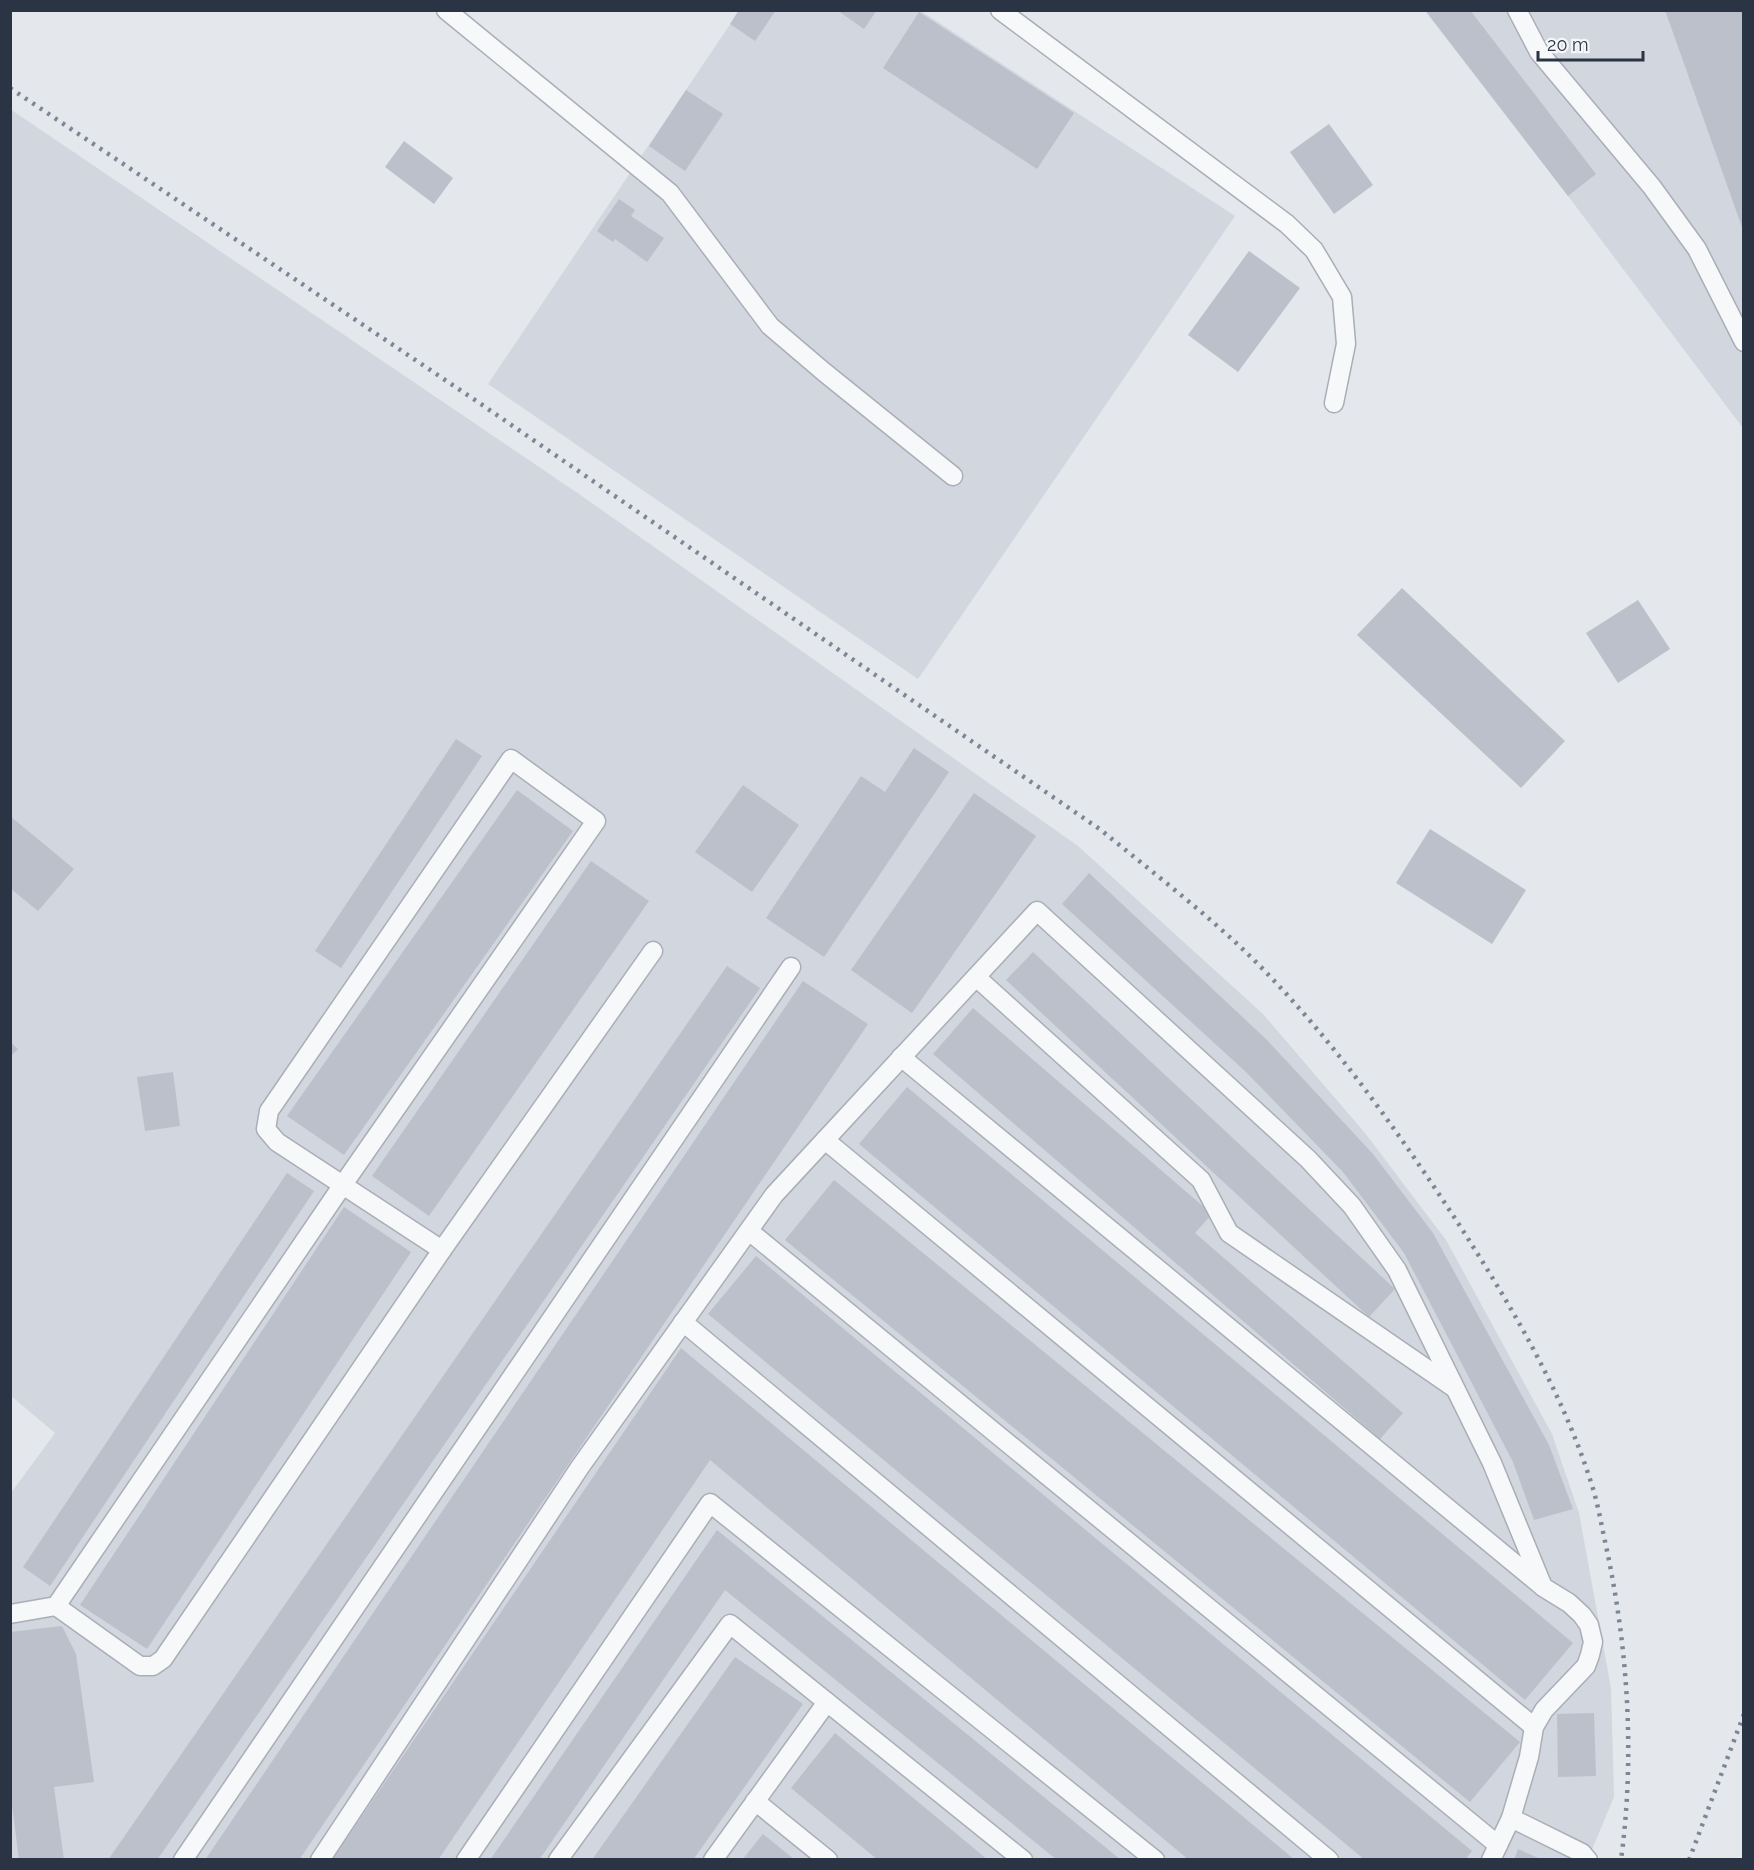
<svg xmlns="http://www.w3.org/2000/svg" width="1754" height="1870" font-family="Raleway,sans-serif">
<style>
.built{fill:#d2d6de}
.building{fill:#bbc0ca}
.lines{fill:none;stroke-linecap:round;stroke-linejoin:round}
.lane-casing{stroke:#a9aeb7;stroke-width:21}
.lane{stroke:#f7f8fa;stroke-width:18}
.rail{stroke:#7d8696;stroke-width:4.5;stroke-dasharray:3 6;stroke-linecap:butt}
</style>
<rect width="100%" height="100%" fill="#e4e7ec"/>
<g class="built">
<polygon points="739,11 921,11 1235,216 918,679 488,384"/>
<polygon points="1425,11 1743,11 1743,428 1568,196"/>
<polygon points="10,109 579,494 1078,846 1263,1014 1365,1133 1446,1240 1552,1434 1579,1513 1611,1688 1614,1797 1588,1859 11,1859 11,1493 55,1433 10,1395"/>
</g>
<g class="building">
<polygon points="739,10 776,10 755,41 730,24"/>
<polygon points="837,10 877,10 864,29"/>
<polygon points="1425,10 1470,10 1596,174 1568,196"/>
<polygon points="1665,10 1744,10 1744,230 1743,230"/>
<polygon points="919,12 1074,113 1037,169 883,68"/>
<polygon points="686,90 723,114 685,171 649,146"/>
<polygon points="1329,124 1373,185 1334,214 1290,152"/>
<polygon points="404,141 453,178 434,204 385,167"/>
<polygon points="619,199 635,210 631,216 664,238 647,262 615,239 613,242 597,231"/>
<polygon points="1249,251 1300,288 1238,372 1188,335"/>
<polygon points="1402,588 1565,741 1521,788 1357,635"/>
<polygon points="1638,600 1670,649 1618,683 1586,633"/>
<polygon points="456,739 482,756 341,968 315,951"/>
<polygon points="914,748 949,772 824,957 766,918 861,776 885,792"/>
<polygon points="743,785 799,825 752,892 695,852"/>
<polygon points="517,790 573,831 344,1155 287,1116"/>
<polygon points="974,793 1036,836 912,1013 851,970"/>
<polygon points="10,816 74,869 38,911 10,888"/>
<polygon points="1430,829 1526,890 1492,944 1396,883"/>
<polygon points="591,861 649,901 429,1216 372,1176"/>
<polygon points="1089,873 1267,1040 1373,1154 1433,1233 1549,1445 1573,1509 1534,1520 1513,1462 1404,1253 1343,1172 1246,1072 1062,904"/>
<polygon points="1033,952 1395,1289 1369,1317 1006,980"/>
<polygon points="727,966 760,988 157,1860 108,1860"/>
<polygon points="803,981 868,1024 299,1860 205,1860"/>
<polygon points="973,1008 1212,1214 1195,1233 1403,1413 1380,1439 933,1054"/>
<polygon points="10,1042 18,1049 10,1057"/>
<polygon points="173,1072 180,1126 145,1131 137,1077"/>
<polygon points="907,1087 1573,1643 1525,1700 859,1144"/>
<polygon points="287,1173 314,1191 50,1586 23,1567"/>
<polygon points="834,1180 1520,1742 1470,1802 785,1240"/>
<polygon points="344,1207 411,1252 147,1649 80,1605"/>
<polygon points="756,1256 1472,1851 1465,1860 1365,1860 708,1314"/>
<polygon points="681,1348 1295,1860 1189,1860 710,1460 438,1860 332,1860"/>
<polygon points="717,1530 1121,1860 1057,1860 725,1590 539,1860 490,1860"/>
<polygon points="62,1626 76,1654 94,1782 54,1787 64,1860 19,1860 10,1789 10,1632"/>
<polygon points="735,1657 803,1704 693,1860 592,1860"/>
<polygon points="1594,1713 1596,1776 1558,1777 1557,1714"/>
<polygon points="835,1733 988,1860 878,1860 791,1788"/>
<polygon points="763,1834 795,1860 742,1860"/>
<polygon points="1518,1849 1543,1860 1514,1860"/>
</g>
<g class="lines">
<defs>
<g id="lane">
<polyline points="446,10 670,193 770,326 824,372 953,476"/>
<polyline points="1000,10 1287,224 1314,250 1342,297 1346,344 1334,403"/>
<polyline points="1517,10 1539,52 1652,187 1697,249 1744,342"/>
<polyline points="976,977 1201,1180 1229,1233 1453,1387"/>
<polyline points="901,1057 1542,1586"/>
<polyline points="825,1140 1534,1727"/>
<polyline points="749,1231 1498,1845"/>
<polyline points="683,1322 1329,1860"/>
<polyline points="56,1606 140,1666 153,1666 163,1659 442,1250 653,951"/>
<polyline points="10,1614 56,1606 342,1186 596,821 511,759 269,1111 266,1129 277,1142 442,1250"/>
<polyline points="755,1801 828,1860"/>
<polyline points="1511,1818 1582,1853 1588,1860"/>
<polyline points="183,1860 791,967"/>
<polyline points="320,1860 580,1467 774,1195 1037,911 1308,1159 1352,1206 1397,1270 1492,1463 1543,1587 1569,1603 1582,1615 1589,1625 1593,1642 1590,1655 1586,1666 1544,1710 1534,1727 1529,1757 1511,1818 1491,1860"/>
<polyline points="466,1860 710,1503 1155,1860"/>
<polyline points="558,1860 730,1624 1023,1860"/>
<polyline points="713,1860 827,1702"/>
</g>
</defs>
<use href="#lane" class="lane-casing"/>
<use href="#lane" class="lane"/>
<g class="rail">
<path d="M10,88L475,400L1101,830C1152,872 1206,913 1253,959C1332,1038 1397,1130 1458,1223C1512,1307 1565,1396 1594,1492C1599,1510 1602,1528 1606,1546C1628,1648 1635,1756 1621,1860"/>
<polyline points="1689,1860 1744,1714"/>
</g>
</g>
<rect width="1754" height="1870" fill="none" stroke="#2b3445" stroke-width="24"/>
<path d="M1538 51v9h105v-9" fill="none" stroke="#2b3445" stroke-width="3"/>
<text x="1547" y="51" font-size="18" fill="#2b3445" stroke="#f4f6f9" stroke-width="4.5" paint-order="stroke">20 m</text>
</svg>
